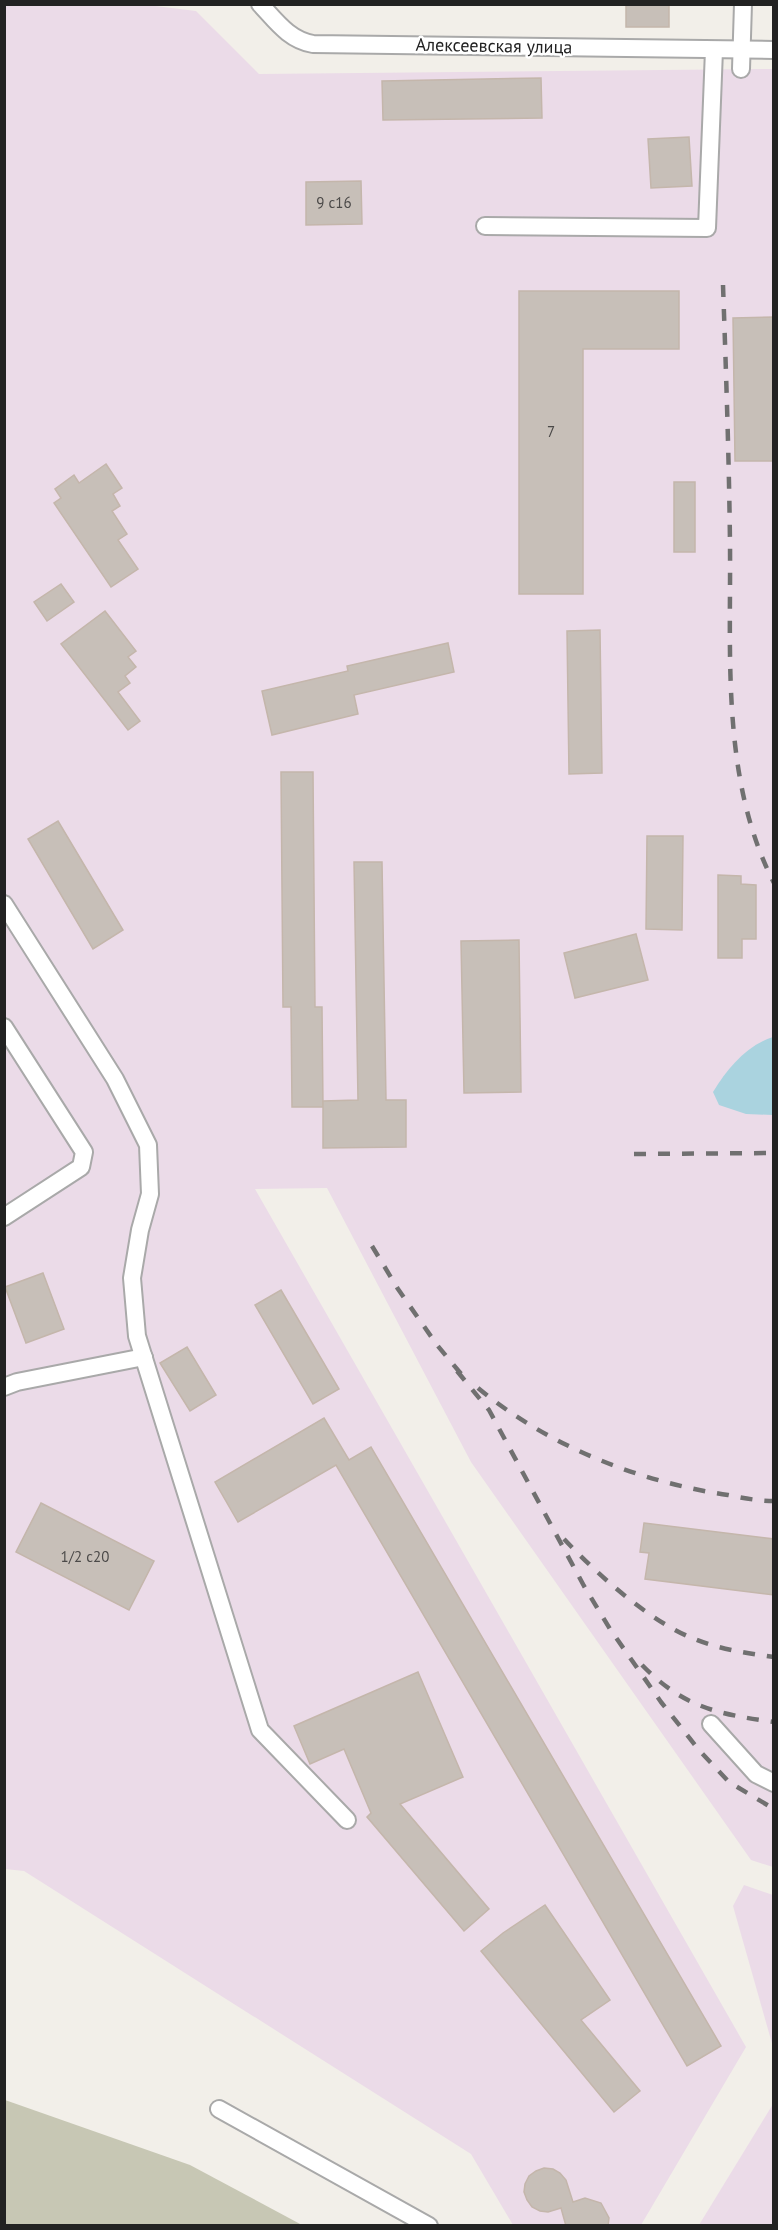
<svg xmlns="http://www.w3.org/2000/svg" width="778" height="2230" font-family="'PT Sans',sans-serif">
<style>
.industrial{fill:#ebdbe8}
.construction{fill:#c7c7b4}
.water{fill:#aad3df}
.building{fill:#c7bfb8;stroke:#c4b6ab;stroke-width:1.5}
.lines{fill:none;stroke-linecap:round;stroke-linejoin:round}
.minor-casing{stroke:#a9a9a9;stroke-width:20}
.minor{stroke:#fff;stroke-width:16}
.rail{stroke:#707070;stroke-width:4.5;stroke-dasharray:12 12;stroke-linecap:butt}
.labels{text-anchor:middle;stroke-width:5;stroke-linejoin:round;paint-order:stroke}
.number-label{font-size:15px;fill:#4b4948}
.street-label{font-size:18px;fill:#222;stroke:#fff}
</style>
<rect width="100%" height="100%" fill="#f2efe9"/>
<g class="industrial">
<polygon points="139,4 196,11 259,74 773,69 773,1867 751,1860 471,1462 327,1188 255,1189 746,2047 641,2225 513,2225 471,2154 24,1871 5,1869 4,5"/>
<polygon points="744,1885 773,1895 773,2047 733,1906"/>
<polygon points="773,2104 773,2225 699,2225"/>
</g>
<polygon class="construction" points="5,2100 190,2165 302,2225 5,2225"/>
<path class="water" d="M773,1037V1115L746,1114L719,1105L713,1092C728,1068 746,1046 773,1037Z"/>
<g class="building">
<rect x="626" y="4" width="43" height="23"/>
<polygon points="541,78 542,118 383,120 382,81"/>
<polygon points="689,137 692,186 651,188 648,139"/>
<polygon points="361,181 362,224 306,225 306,182"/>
<polygon points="519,291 679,291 679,349 583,349 583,594 519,594"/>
<polygon points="774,317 774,461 735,461 733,318"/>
<polygon points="106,464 122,488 113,494 120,506 112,511 127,534 118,540 138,569 111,587 54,503 61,498 55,489 74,475 79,483"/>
<rect x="674" y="482" width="21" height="70"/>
<polygon points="61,584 74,602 47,621 34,602"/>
<polygon points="105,611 136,651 128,657 136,667 125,676 130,683 118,692 140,721 128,730 61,644"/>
<polygon points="600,630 602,773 569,774 567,631"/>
<polygon points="448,643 454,672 354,695 358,714 272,735 262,691 348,671 347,666"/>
<polygon points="281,772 313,772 315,1007 322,1007 323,1107 292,1107 291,1007 283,1007"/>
<polygon points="58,821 123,930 93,949 28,839"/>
<polygon points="647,836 683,836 682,930 646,929"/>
<polygon points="354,862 382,862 386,1100 406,1100 406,1147 323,1148 323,1101 358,1100"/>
<polygon points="718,875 741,876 741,884 756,885 756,939 742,939 742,958 718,958"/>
<polygon points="636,934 648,980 575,998 564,953"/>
<polygon points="519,940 521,1092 464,1093 461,941"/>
<polygon points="43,1273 64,1329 26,1343 5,1287"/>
<polygon points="281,1290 339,1389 313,1404 255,1305"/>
<polygon points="187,1347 216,1395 190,1411 160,1363"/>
<polygon points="324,1418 349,1460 371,1447 721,2046 687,2066 336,1465 238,1522 215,1482"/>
<polygon points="41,1503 154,1561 129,1610 16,1552"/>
<polygon points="644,1523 774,1539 774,1595 645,1579 649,1553 640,1552"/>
<polygon points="418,1672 463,1777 400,1804 489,1909 464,1931 367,1817 371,1813 344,1749 310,1764 294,1726"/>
<polygon points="545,1905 610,2000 581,2020 640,2091 614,2112 481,1951 503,1933"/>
<polygon points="544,2168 553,2169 560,2173 566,2180 573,2202 585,2198 601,2203 609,2218 608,2226 566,2226 561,2208 548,2212 540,2211 532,2207 527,2200 524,2192 525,2184 529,2176 536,2171"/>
</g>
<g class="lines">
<defs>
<g id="minor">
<path d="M260,4C276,21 289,40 313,44L774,50"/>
<polyline points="741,69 743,4"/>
<polyline points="485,226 707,228 714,50"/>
<polyline points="4,904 115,1079 148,1145 150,1194 140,1230 132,1278 137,1336 260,1730 347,1820"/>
<polyline points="4,1027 84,1152 81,1167 4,1217"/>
<polyline points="4,1387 17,1382 144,1357"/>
<polyline points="711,1724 756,1774 774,1783"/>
<polyline points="219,2109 429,2226"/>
</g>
</defs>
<use href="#minor" class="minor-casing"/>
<use href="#minor" class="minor"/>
<g class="rail">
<path d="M723,285C726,371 729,457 730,544C731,656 721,780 774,883"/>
<polyline points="634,1154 774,1153"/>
<polyline points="372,1246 398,1289 437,1345 462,1375"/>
<polyline points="457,1371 489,1410 584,1586 610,1629 661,1702 699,1750 729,1782 774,1809"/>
<path d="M478,1388C548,1446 639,1482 728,1495C743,1498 758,1501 774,1501"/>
<path d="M564,1539C597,1574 648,1620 692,1638C718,1649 746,1653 774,1657"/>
<path d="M642,1665C683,1707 717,1714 774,1722"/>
</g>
</g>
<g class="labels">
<g class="number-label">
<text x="334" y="208">9 с16</text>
<text x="551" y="437">7</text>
<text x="85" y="1562">1/2 с20</text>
</g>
<g class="street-label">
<text transform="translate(494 46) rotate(1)" y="6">Алексеевская улица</text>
</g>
</g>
<rect width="778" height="2230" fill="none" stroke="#222222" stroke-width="12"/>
</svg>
